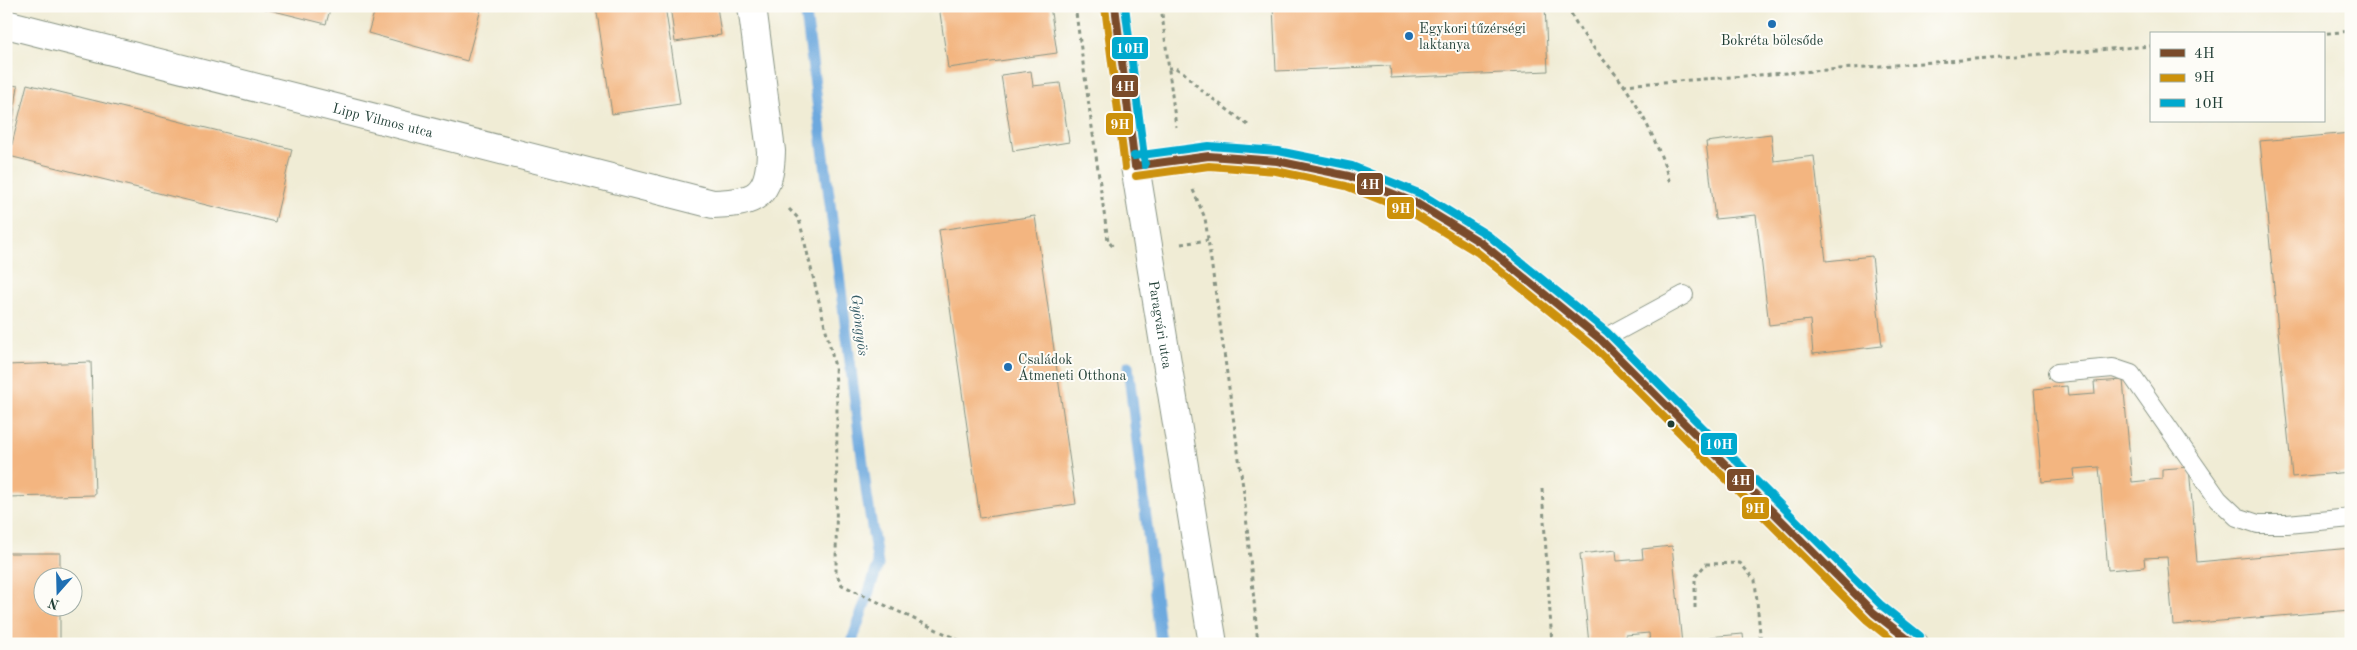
<svg xmlns="http://www.w3.org/2000/svg" width="2357" height="650" font-family="'Old Standard TT',serif">
<style>
.lines{fill:none;stroke-linecap:round;stroke-linejoin:round}
.stream{stroke:#6da9de;stroke-width:11}
.building{fill:#f3b580}
.service-casing{stroke:#889484;stroke-width:20}
.minor-casing{stroke:#889484;stroke-width:30}
.tertiary-casing{stroke:#889484;stroke-width:30}
.path{stroke:#889484;stroke-width:3;stroke-dasharray:4 4;stroke-linecap:butt}
.service{stroke:#fff;stroke-width:18}
.minor{stroke:#fff;stroke-width:28}
.tertiary{stroke:#fff;stroke-width:28}
.bus-1-casing{stroke:#fdfcf7;stroke-width:11}
.bus-2-casing{stroke:#fdfcf7;stroke-width:11}
.bus-3-casing{stroke:#fdfcf7;stroke-width:11}
.bus-1{stroke:#7a4b2a;stroke-width:8}
.bus-2{stroke:#cc910a;stroke-width:8}
.bus-3{stroke:#00a9ce;stroke-width:8}
.poi-dot{fill:#1f6fb2;stroke:#fdfcf7;stroke-width:2}
.bus-dot{fill:#1f3d34;stroke:#fdfcf7;stroke-width:2}
.labels{text-anchor:middle;stroke-width:4;stroke-linejoin:round;paint-order:stroke}
.poi-label{font-size:14px;fill:#1f3d34;stroke:#fdfcf7;text-anchor:start}
.street-label{font-size:14px;fill:#1f3d34;stroke:#fdfcf7}
.water-label{font-size:15px;font-style:italic;fill:#365d67;stroke:#fdfcf7}
.line-badge{stroke:#fdfcf7;stroke-width:2}
.badge-label{font-size:14px;text-anchor:middle;font-weight:bold;fill:#fff}
</style>
<rect width="100%" height="100%" fill="#fdfcf7"/>
<filter id="ink" filterUnits="userSpaceOnUse"><feTurbulence type="fractalNoise" baseFrequency=".02" numOctaves="2"/><feDisplacementMap in="SourceGraphic" scale="10" xChannelSelector="R" yChannelSelector="G"/><feConvolveMatrix kernelMatrix="1 2 1 2 8 2 1 2 1" color-interpolation-filters="sRGB"/></filter>
<filter id="wash" filterUnits="userSpaceOnUse"><feTurbulence type="fractalNoise" baseFrequency=".0096" numOctaves="4" result="noise"/><feDisplacementMap in="SourceGraphic" scale="20" xChannelSelector="R" yChannelSelector="G"/><feGaussianBlur stdDeviation="1.12" result="paint"/><feColorMatrix in="noise" values="0 0 0 0 0 0 0 0 0 0 0 0 0 0 0 0 0 1.4 0 .05"/><feComposite in="paint" operator="in"/></filter>
<g filter="url(#wash)">
<rect width="100%" height="100%" fill="#f0ecd5"/>
<g class="lines">
<g class="stream">
<polyline points="805,6 867,496 878,565 851,644"/>
<polyline points="1128,366 1161,644"/>
</g>
</g>
<g id="blocks">
<g class="building">
<polygon points="254,6 331,6 326,24"/>
<polygon points="376,6 470,6 481,9 467,61 368,33"/>
<polygon points="596,6 665,6 680,104 612,114"/>
<polygon points="670,6 717,6 721,35 675,42"/>
<polygon points="939,6 1050,6 1057,53 948,68"/>
<polygon points="1273,6 1545,6 1548,71 1391,78 1390,66 1276,71"/>
<polygon points="1031,71 1033,86 1060,83 1069,142 1013,151 1001,75"/>
<polygon points="6,84 18,86 8,155 6,155"/>
<polygon points="27,84 292,149 275,222 9,156"/>
<polygon points="2351,133 2351,472 2292,477 2260,141"/>
<polygon points="1771,134 1774,161 1814,156 1826,261 1872,256 1882,346 1813,354 1810,320 1769,325 1756,215 1715,219 1706,142"/>
<polygon points="1035,216 1076,504 980,518 939,230"/>
<polygon points="91,362 95,495 6,497 6,365"/>
<polygon points="2123,380 2132,482 2162,479 2162,469 2189,467 2197,562 2351,548 2351,610 2173,625 2167,557 2144,558 2145,567 2108,570 2099,467 2074,469 2075,479 2042,482 2034,389 2067,386 2068,396 2095,394 2094,382"/>
<polygon points="1672,546 1682,644 1650,644 1649,633 1626,635 1627,644 1589,644 1580,554 1616,550 1617,561 1643,559 1642,549"/>
<polygon points="6,553 60,553 60,578 42,578 42,608 60,608 60,644 6,644"/>
<polygon points="1743,634 1744,644 1709,644 1709,637"/>
</g>
</g>
</g>
<g filter="url(#ink)">
<use href="#blocks" fill-opacity="0" stroke="#889484" stroke-width="1"/>
<g class="lines">
<defs>
<g id="service">
<polyline points="1601,340 1684,295"/>
<polyline points="2057,373 2113,368 2131,374 2218,499 2237,517 2258,524 2287,524 2351,518"/>
</g>
<g id="minor">
<path id="s1" d="M6,24L713,204C756,203 770,196 771,151L752,6"/>
<polyline points="1135,166 1209,156 1277,161 1349,176 1416,203 1483,244 1601,340 1874,613 1914,644"/>
</g>
<g id="tertiary">
<path id="s2" d="M1115,6L1135,166L1213,644"/>
</g>
</defs>
<use href="#service" class="service-casing"/>
<use href="#minor" class="minor-casing"/>
<use href="#tertiary" class="tertiary-casing"/>
<g class="path">
<polyline points="1075,6 1108,241 1114,248"/>
<polyline points="1161,6 1176,127"/>
<path d="M1568,6C1580,37 1604,58 1623,84C1642,111 1662,152 1670,184"/>
<polyline points="2319,34 2351,31"/>
<polyline points="1168,68 1175,68 1183,72 1201,90 1248,125"/>
<polyline points="1623,85 2151,46"/>
<polyline points="1193,190 1205,218 1244,494 1258,644"/>
<polyline points="789,209 799,219 835,367 837,406 836,573 842,585 967,644"/>
<polyline points="1181,244 1208,240"/>
<polyline points="1542,489 1552,644"/>
<polyline points="1695,608 1695,577 1706,564 1740,563 1755,580 1761,644"/>
</g>
<use href="#service" class="service"/>
<use href="#minor" class="minor"/>
<use href="#tertiary" class="tertiary"/>
<defs>
<g id="bus-1">
<polyline points="1115,6 1135,166"/>
<polyline points="1135,166 1209,156 1277,161 1349,176 1416,203 1483,244 1601,340 1874,613 1914,644"/>
</g>
<g id="bus-2">
<polyline points="1105,7 1125,167"/>
<polyline points="1136,176 1209,166 1276,171 1346,186 1411,212 1477,252 1594,347 1867,620 1897,644"/>
</g>
<g id="bus-3">
<polyline points="1125,6 1145,165"/>
<polyline points="1134,156 1209,146 1278,151 1352,166 1421,194 1489,236 1607,332 1881,605 1920,636"/>
</g>
</defs>
<use href="#bus-1" class="bus-1-casing"/>
<use href="#bus-2" class="bus-2-casing"/>
<use href="#bus-3" class="bus-3-casing"/>
<use href="#bus-1" class="bus-1"/>
<use href="#bus-2" class="bus-2"/>
<use href="#bus-3" class="bus-3"/>
</g>
</g>
<g class="poi-dot">
<circle cx="1772" cy="24" r="5"/>
<circle cx="1409" cy="36" r="5"/>
<circle cx="1008" cy="367" r="5"/>
</g>
<circle class="bus-dot" cx="1671" cy="424" r="4.5"/>
<g class="labels">
<g class="poi-label">
<text x="1419" y="33">Egykori tűzérségi<tspan x="1419" dy="16">laktanya</tspan></text>
<text x="1772" y="45" text-anchor="middle">Bokréta bölcsőde</text>
<text x="1018" y="364">Családok<tspan x="1018" dy="16">Átmeneti Otthona</tspan></text>
</g>
<g class="street-label">
<text dy="5" stroke="none"><textPath href="#s1" startOffset="389">Lipp Vilmos utca</textPath></text>
<text dy="5" stroke="none"><textPath href="#s2" startOffset="322">Paragvári utca</textPath></text>
</g>
<g class="water-label">
<text transform="translate(860 325) rotate(83)" y="5">Gyöngyös</text>
</g>
</g>
<g class="line-badge">
<rect x="1111" y="36" width="38" height="24" rx="5" fill="#00a9ce"/>
<rect x="1111" y="74" width="28" height="24" rx="5" fill="#7a4b2a"/>
<rect x="1105" y="112" width="29" height="24" rx="5" fill="#cc910a"/>
<rect x="1356" y="172" width="28" height="24" rx="5" fill="#7a4b2a"/>
<rect x="1386" y="196" width="29" height="24" rx="5" fill="#cc910a"/>
<rect x="1700" y="432" width="38" height="24" rx="5" fill="#00a9ce"/>
<rect x="1726" y="468" width="29" height="24" rx="5" fill="#7a4b2a"/>
<rect x="1741" y="496" width="29" height="24" rx="5" fill="#cc910a"/>
</g>
<g class="badge-label">
<text x="1130" y="53">10H</text>
<text x="1125" y="91">4H</text>
<text x="1120" y="129">9H</text>
<text x="1370" y="189">4H</text>
<text x="1401" y="213">9H</text>
<text x="1719" y="449">10H</text>
<text x="1741" y="485">4H</text>
<text x="1755" y="513">9H</text>
</g>
<rect width="2357" height="650" fill="none" stroke="#fdfcf7" stroke-width="25"/>
<rect x="2150" y="32" width="175" height="90" fill="#fdfcf7" stroke="#a4b0a9"/>
<rect x="2160" y="49" width="25" height="8" fill="#7a4b2a" stroke="#a4b0a9"/>
<text x="2194" y="58" font-size="15" fill="#1f3d34">4H</text>
<rect x="2160" y="74" width="25" height="8" fill="#cc910a" stroke="#a4b0a9"/>
<text x="2194" y="82" font-size="15" fill="#1f3d34">9H</text>
<rect x="2160" y="99" width="25" height="8" fill="#00a9ce" stroke="#a4b0a9"/>
<text x="2194" y="108" font-size="15" fill="#1f3d34">10H</text>
<g transform="translate(58 592) rotate(200)"><circle r="24" fill="#fdfcf7" stroke="#a4b0a9"/>
<path d="M0-4L9 19L0 12L-9 19Z" fill="#1f6fb2"/>
<text y="-8" font-size="14" font-weight="bold" text-anchor="middle" fill="#1f3d34">N</text>
</g>
</svg>
